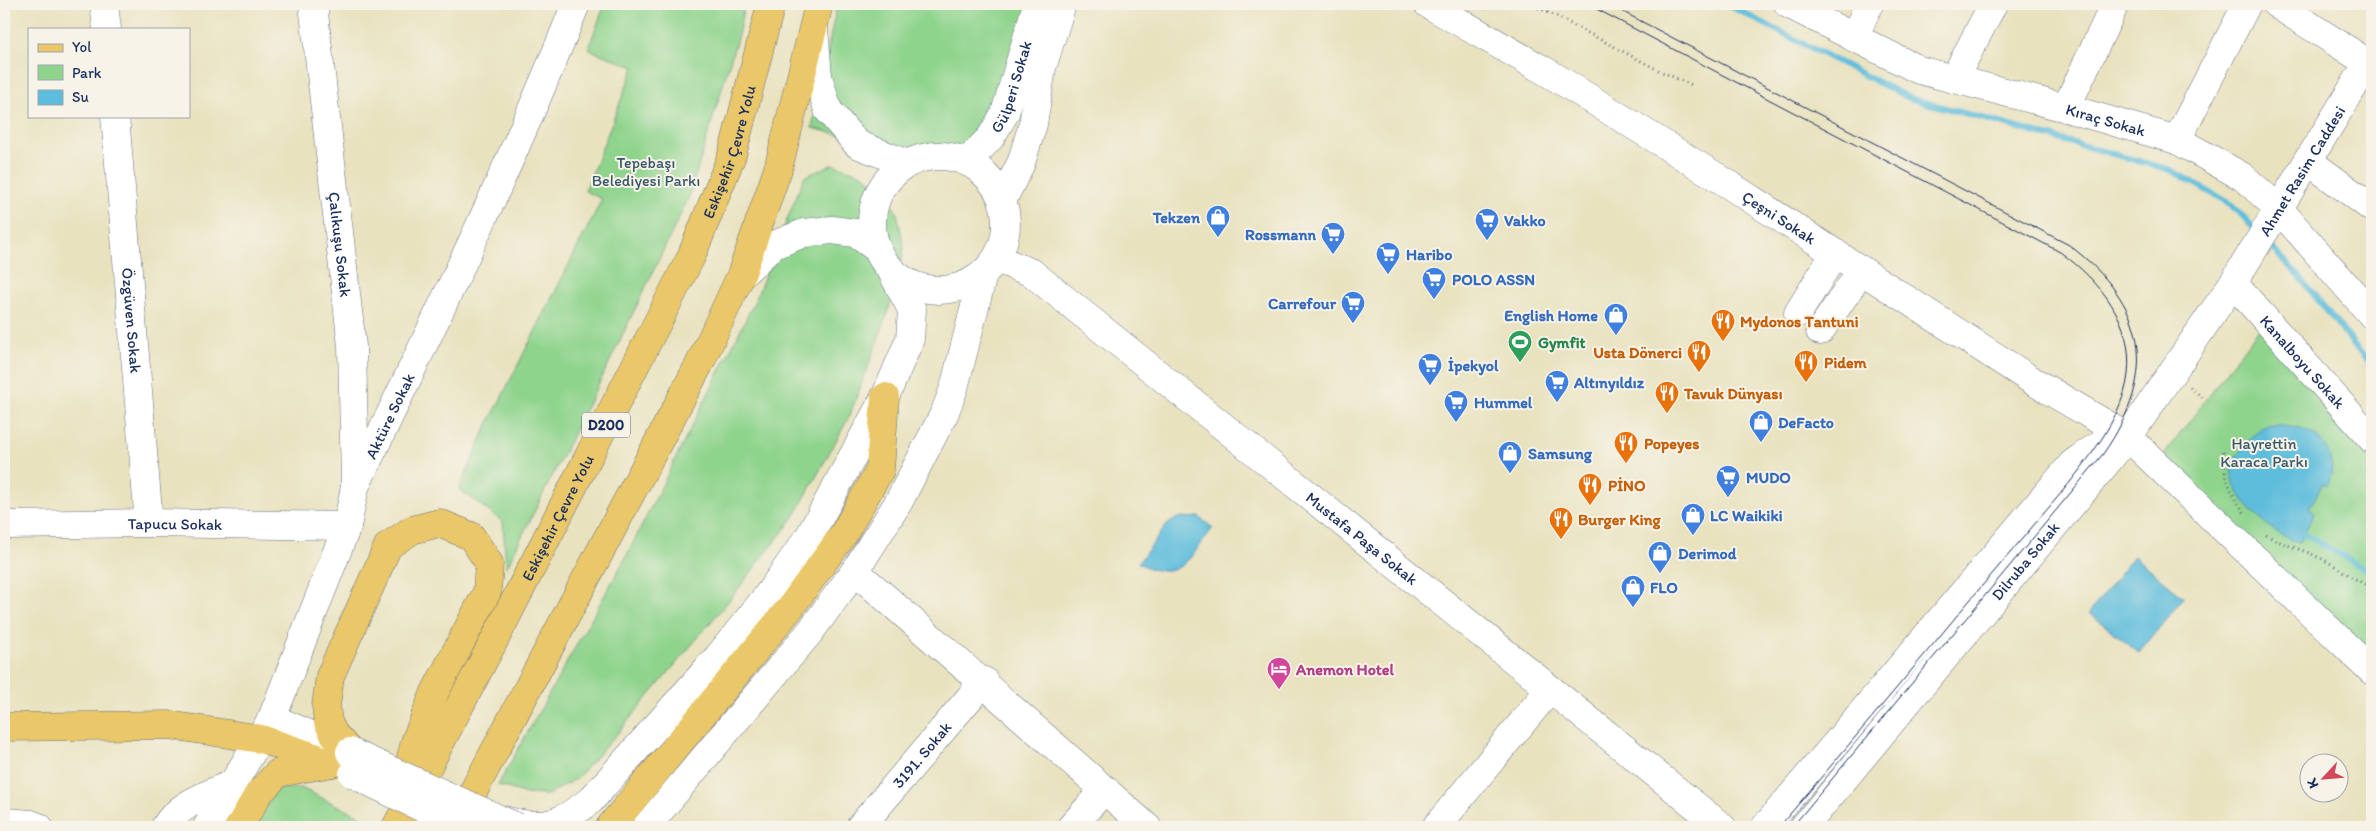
<svg xmlns="http://www.w3.org/2000/svg" width="2376" height="831" font-family="Itim,sans-serif">
<style>
.green{fill:#8fd48d;stroke:#558276}
.water{fill:#5ebddc;stroke:#3c769d}
.lines{fill:none;stroke-linecap:round;stroke-linejoin:round}
.stream{stroke:#5ebddc;stroke-width:6}
.minor-casing{stroke:#636e80;stroke-width:29}
.major-casing{stroke:#636e80;stroke-width:29}
.highway-casing{stroke:#636e80;stroke-width:29}
.path{stroke:#636e80;stroke-width:3;stroke-dasharray:1 4;stroke-linecap:butt}
.minor{stroke:#fff;stroke-width:28}
.major{stroke:#eac769;stroke-width:28}
.highway{stroke:#eac769;stroke-width:28}
.tram{stroke:#1b2f5e;stroke-width:1}
.minor-bridge-casing{stroke:#636e80;stroke-width:29;stroke-linecap:butt}
.minor-bridge{stroke:#fff;stroke-width:28}
.labels{text-anchor:middle;stroke-width:4;stroke-linejoin:round;paint-order:stroke}
.shield{fill:#f7f3e8;stroke:#5d6a87;stroke-width:1}
.shield-label{font-size:15px;font-weight:bold;fill:#1b2f5e}
.street-label{font-size:16px;fill:#1b2f5e;stroke:#f7f3e8}
.park-label{font-size:16px;fill:#38586a;stroke:#f7f3e8}
.shop-label{font-size:16px;font-weight:bold;fill:#366cbe;stroke:#f7f3e8;text-anchor:start}
.food-label{font-size:16px;font-weight:bold;fill:#c56008;stroke:#f7f3e8;text-anchor:start}
.leisure-label{font-size:16px;font-weight:bold;fill:#27864d;stroke:#f7f3e8;text-anchor:start}
.hotel-label{font-size:16px;font-weight:bold;fill:#b23c85;stroke:#f7f3e8;text-anchor:start}
</style>
<rect width="100%" height="100%" fill="#f7f3e8"/>
<filter id="ink" filterUnits="userSpaceOnUse"><feTurbulence type="fractalNoise" baseFrequency=".02" numOctaves="2"/><feDisplacementMap in="SourceGraphic" scale="10" xChannelSelector="R" yChannelSelector="G"/><feConvolveMatrix kernelMatrix="1 2 1 2 8 2 1 2 1" color-interpolation-filters="sRGB"/></filter>
<filter id="wash" filterUnits="userSpaceOnUse"><feTurbulence type="fractalNoise" baseFrequency=".0096" numOctaves="4" result="noise"/><feDisplacementMap in="SourceGraphic" scale="20" xChannelSelector="R" yChannelSelector="G"/><feGaussianBlur stdDeviation="1.12" result="paint"/><feColorMatrix in="noise" values="0 0 0 0 0 0 0 0 0 0 0 0 0 0 0 0 0 1.4 0 .05"/><feComposite in="paint" operator="in"/></filter>
<g filter="url(#wash)">
<rect width="100%" height="100%" fill="#e9e2bf"/>
<g class="green">
<polygon points="605,4 744,4 739,32 689,197 608,365 506,568 503,522 459,489 486,428 602,199 585,191 634,67 588,49"/>
<polygon points="837,4 1034,4 977,162 940,160 812,128"/>
<polygon points="833,164 862,174 880,187 897,212 904,248 888,313 849,417 794,517 731,598 617,734 576,779 547,795 526,794 498,785 626,557 754,303 804,177"/>
<polygon points="2260,327 2372,458 2372,654 2159,462"/>
<polygon points="301,788 374,823 371,827 254,827 276,789"/>
</g>
<g class="water">
<path d="M2268,425C2293,427 2316,427 2328,452C2333,465 2333,473 2327,485L2323,483L2309,509L2314,513L2300,542C2274,538 2225,494 2233,465C2235,457 2242,449 2248,442C2254,434 2258,429 2268,425Z"/>
<path d="M1199,517L1213,528C1189,558 1180,585 1138,563L1167,525L1177,518Z"/>
<polygon points="2134,556 2184,597 2139,653 2089,613"/>
</g>
<g class="lines">
<g class="stream">
<polyline points="1726,4 1909,98 2171,170 2232,205 2257,231"/>
<polyline points="2267,242 2299,276 2372,367"/>
<polyline points="2304,534 2372,573"/>
</g>
</g>
</g>
<g filter="url(#ink)">
<g class="lines">
<defs>
<g id="minor">
<polyline points="104,4 107,29"/>
<path id="s1" d="M313,4L352,346L355,481"/>
<path id="s2" d="M1428,4L1552,75L1720,179L2033,381L2128,437L2372,671"/>
<path id="s3" d="M1788,4L1919,70L2066,108L2177,140L2243,177L2279,209L2372,315"/>
<polyline points="2276,4 2368,63"/>
<polyline points="814,29 818,76 828,110 857,144 905,163"/>
<polyline points="1854,38 1869,4"/>
<polyline points="1954,79 1993,4"/>
<polyline points="2066,108 2115,4"/>
<path id="s4" d="M115,116L149,523"/>
<polyline points="2177,140 2247,4"/>
<circle cx="939" cy="223" r="67"/>
<polyline points="2307,160 2372,208"/>
<path id="s5" d="M968,161L991,137L1005,113L1037,4"/>
<polyline points="1003,199 1021,163 1033,124 1042,68 1062,4"/>
<path id="s6" d="M997,259L1032,273L1722,827"/>
<polyline points="741,275 774,245 804,233 832,230 855,233 875,247"/>
<path id="s7" d="M2233,283L2372,439"/>
<polyline points="1798,313 1835,253"/>
<polyline points="1820,331 1862,270"/>
<path id="s8" d="M4,525L149,523L347,526"/>
<polyline points="855,571 1147,827"/>
<polyline points="272,718 350,752"/>
<path d="M504,820C545,831 558,825 591,800L718,657L767,596L810,535L885,397L910,339L912,310L893,274"/>
<polyline points="4,822 31,824 39,827"/>
<path d="M165,827C179,803 210,794 234,783"/>
<path id="s9" d="M207,827L272,718L347,526L355,487C432,328 510,168 576,4"/>
<polyline points="646,827 810,632 855,571 898,503 945,412 954,388 983,275"/>
<path id="s10" d="M860,827L984,681"/>
<polyline points="1071,827 1105,789"/>
<polyline points="1436,827 1550,689"/>
<path d="M1765,827L2072,464C2090,451 2105,439 2127,438"/>
<path id="s11" d="M1804,827L2128,437L2233,283L2368,63L2372,59"/>
</g>
<polyline id="major" points="4,727 169,725 261,739 332,763"/>
<g id="highway">
<polyline points="350,752 334,734 328,722 326,706 330,676 388,546 412,530 439,523 471,536 489,563 487,592 435,692 415,742 402,793"/>
<polyline points="455,826 700,363 741,275 778,169 819,4"/>
<polyline points="239,827 259,793 278,773 332,763"/>
<path id="s12" d="M396,827L496,637L691,257L732,155L771,4"/>
<polyline points="610,827 790,608 843,535 880,470 885,397"/>
</g>
</defs>
<use href="#minor" class="minor-casing"/>
<use href="#major" class="major-casing"/>
<use href="#highway" class="highway-casing"/>
<g class="path">
<polyline points="1529,4 1554,15 1660,71 1694,86"/>
<polyline points="1484,9 1494,4"/>
<polyline points="2190,387 2205,400"/>
<path d="M2223,451C2225,478 2229,492 2246,515"/>
<path d="M2266,535C2283,545 2302,549 2320,558C2339,567 2353,580 2372,587"/>
</g>
<use href="#minor" class="minor"/>
<use href="#major" class="major"/>
<use href="#highway" class="highway"/>
<g class="tram">
<path d="M1587,4L2060,252C2100,281 2134,322 2128,374C2123,426 2065,488 2033,526C2010,553 1987,580 1964,607C1903,681 1841,754 1779,827"/>
<path d="M1608,4L2069,245C2148,305 2160,372 2103,454L1792,827"/>
</g>
<defs>
<g id="minor-bridge">
<polyline points="350,752 517,827"/>
<polyline points="353,774 461,827"/>
</g>
</defs>
<use href="#minor-bridge" class="minor-bridge-casing"/>
<use href="#minor-bridge" class="minor-bridge"/>
</g>
</g>
<defs>
<symbol id="shop-pin" viewBox="-11 -11 22 30"><path d="M0 17L-7.5 6A9.5 9.5 0 1 1 7.5 6Z" fill="#3f7fe0" stroke="#f7f3e8"/><path d="M-5-2.5h2.3a2.7 3.5 0 0 1 5.4 0H5L5.5 6h-11ZM-1.5-2.5h3a1.5 2.3 0 0 0-3 0Z" fill="#fff"/></symbol>
<symbol id="supermarket-pin" viewBox="-11 -11 22 30"><path d="M0 17L-7.5 6A9.5 9.5 0 1 1 7.5 6Z" fill="#3f7fe0" stroke="#f7f3e8"/><path d="M-6-5.5h2.5l.6 2H6L4.5 2H-2.5L-4.4-4H-6ZM-1.5 3.2a1.3 1.3 0 1 0 .1 0ZM3 3.2a1.3 1.3 0 1 0 .1 0Z" fill="#fff"/></symbol>
<symbol id="restaurant-pin" viewBox="-11 -11 22 30"><path d="M0 17L-7.5 6A9.5 9.5 0 1 1 7.5 6Z" fill="#e8710a" stroke="#f7f3e8"/><path d="M-5-6h1v4h1v-4h1v4h1v-4h1v5L-1.5 .5V6h-2V.5L-5-1ZM5-6V6H3V1.5H1.5Q1.5-4 5-6Z" fill="#fff"/></symbol>
<symbol id="stadium-pin" viewBox="-11 -11 22 30"><path d="M0 17L-7.5 6A9.5 9.5 0 1 1 7.5 6Z" fill="#2e9e5b" stroke="#f7f3e8"/><path d="M0-5a6.5 5 0 1 0 0 10a6.5 5 0 1 0 0-10ZM-3.5-1.8h7v3.6h-7Z" fill="#fff"/></symbol>
<symbol id="hotel-pin" viewBox="-11 -11 22 30"><path d="M0 17L-7.5 6A9.5 9.5 0 1 1 7.5 6Z" fill="#d1479c" stroke="#f7f3e8"/><path d="M-6-4.5h1.5V1H6V5H4.5V3h-9V5H-6ZM-4 0a1.8 1.8 0 1 1 3.6 0ZM.5 0V-2.5h3Q6-2.5 6 0Z" fill="#fff"/></symbol>
</defs>
<g fill-rule="evenodd">
<use href="#shop-pin" x="1204" y="203" width="28" height="38"/>
<use href="#supermarket-pin" x="1473" y="206" width="28" height="38"/>
<use href="#supermarket-pin" x="1319" y="220" width="28" height="38"/>
<use href="#supermarket-pin" x="1374" y="240" width="28" height="38"/>
<use href="#supermarket-pin" x="1420" y="265" width="28" height="38"/>
<use href="#supermarket-pin" x="1339" y="289" width="28" height="38"/>
<use href="#shop-pin" x="1602" y="301" width="28" height="38"/>
<use href="#restaurant-pin" x="1709" y="307" width="28" height="38"/>
<use href="#stadium-pin" x="1506" y="328" width="28" height="38"/>
<use href="#restaurant-pin" x="1685" y="338" width="28" height="38"/>
<use href="#restaurant-pin" x="1792" y="348" width="28" height="38"/>
<use href="#supermarket-pin" x="1416" y="351" width="28" height="38"/>
<use href="#supermarket-pin" x="1543" y="368" width="28" height="38"/>
<use href="#restaurant-pin" x="1653" y="379" width="28" height="38"/>
<use href="#supermarket-pin" x="1442" y="388" width="28" height="38"/>
<use href="#shop-pin" x="1747" y="408" width="28" height="38"/>
<use href="#restaurant-pin" x="1612" y="429" width="28" height="38"/>
<use href="#shop-pin" x="1496" y="439" width="28" height="38"/>
<use href="#supermarket-pin" x="1714" y="463" width="28" height="38"/>
<use href="#restaurant-pin" x="1576" y="471" width="28" height="38"/>
<use href="#shop-pin" x="1679" y="501" width="28" height="38"/>
<use href="#restaurant-pin" x="1547" y="505" width="28" height="38"/>
<use href="#shop-pin" x="1646" y="539" width="28" height="38"/>
<use href="#shop-pin" x="1619" y="573" width="28" height="38"/>
<use href="#hotel-pin" x="1265" y="655" width="28" height="38"/>
</g>
<g class="labels">
<rect class="shield" x="582" y="412.5" width="48" height="25" rx="4"/>
<g class="shield-label">
<text x="606" y="430">D200</text>
</g>
<g class="street-label">
<text dy="6" stroke="none"><textPath href="#s5" startOffset="88">Gülperi Sokak</textPath></text>
<text dy="6" stroke="none"><textPath href="#s3" startOffset="340">Kıraç Sokak</textPath></text>
<text dy="6" stroke="none"><textPath href="#s12" startOffset="754">Eskişehir Çevre Yolu</textPath></text>
<text dy="6" stroke="none"><textPath href="#s11" startOffset="825">Ahmet Rasim Caddesi</textPath></text>
<text dy="6" stroke="none"><textPath href="#s2" startOffset="411">Çeşni Sokak</textPath></text>
<text dy="6" stroke="none"><textPath href="#s1" startOffset="242">Çalıkuşu Sokak</textPath></text>
<text dy="6" stroke="none"><textPath href="#s4" startOffset="205">Özgüven Sokak</textPath></text>
<text dy="6" stroke="none"><textPath href="#s7" startOffset="105">Kanalboyu Sokak</textPath></text>
<text dy="6" stroke="none"><textPath href="#s9" startOffset="452">Aktüre Sokak</textPath></text>
<text dy="6" stroke="none"><textPath href="#s12" startOffset="349">Eskişehir Çevre Yolu</textPath></text>
<text dy="6" stroke="none"><textPath href="#s8" startOffset="171">Tapucu Sokak</textPath></text>
<text dy="6" stroke="none"><textPath href="#s6" startOffset="461">Mustafa Paşa Sokak</textPath></text>
<text dy="6" stroke="none"><textPath href="#s11" startOffset="346">Dilruba Sokak</textPath></text>
<text dy="6" stroke="none"><textPath href="#s10" startOffset="95">3191. Sokak</textPath></text>
</g>
<g class="park-label">
<text x="646" y="168">Tepebaşı<tspan x="646" dy="18">Belediyesi Parkı</tspan></text>
<text x="2264" y="449">Hayrettin<tspan x="2264" dy="18">Karaca Parkı</tspan></text>
</g>
<g class="shop-label">
<text x="1200" y="223" text-anchor="end">Tekzen</text>
<text x="1504" y="226">Vakko</text>
<text x="1316" y="240" text-anchor="end">Rossmann</text>
<text x="1406" y="260">Haribo</text>
<text x="1452" y="285">POLO ASSN</text>
<text x="1336" y="309" text-anchor="end">Carrefour</text>
<text x="1598" y="321" text-anchor="end">English Home</text>
<text x="1448" y="371">İpekyol</text>
<text x="1574" y="388">Altınyıldız</text>
<text x="1474" y="408">Hummel</text>
<text x="1778" y="428">DeFacto</text>
<text x="1528" y="459">Samsung</text>
<text x="1746" y="483">MUDO</text>
<text x="1710" y="521">LC Waikiki</text>
<text x="1678" y="559">Derimod</text>
<text x="1650" y="593">FLO</text>
</g>
<g class="food-label">
<text x="1740" y="327">Mydonos Tantuni</text>
<text x="1682" y="358" text-anchor="end">Usta Dönerci</text>
<text x="1824" y="368">Pidem</text>
<text x="1684" y="399">Tavuk Dünyası</text>
<text x="1644" y="449">Popeyes</text>
<text x="1608" y="491">PİNO</text>
<text x="1578" y="525">Burger King</text>
</g>
<g class="leisure-label">
<text x="1538" y="348">Gymfit</text>
</g>
<g class="hotel-label">
<text x="1296" y="675">Anemon Hotel</text>
</g>
</g>
<rect width="2376" height="831" fill="none" stroke="#f7f3e8" stroke-width="20"/>
<rect x="28" y="28" width="162" height="90" fill="#f7f3e8" stroke="#9fa5b1"/>
<rect x="38" y="44" width="25" height="8" fill="#eac769" stroke="#9fa5b1"/>
<text x="72" y="52" font-size="15" fill="#1b2f5e">Yol</text>
<rect x="38" y="65" width="25" height="15" fill="#8fd48d" stroke="#9fa5b1"/>
<text x="72" y="78" font-size="15" fill="#1b2f5e">Park</text>
<rect x="38" y="90" width="25" height="15" fill="#5ebddc" stroke="#9fa5b1"/>
<text x="72" y="102" font-size="15" fill="#1b2f5e">Su</text>
<g transform="translate(2324 778) rotate(244)"><circle r="24" fill="#f7f3e8" stroke="#9fa5b1"/>
<path d="M0-4L9 19L0 12L-9 19Z" fill="#d1495b"/>
<text y="-8" font-size="14" font-weight="bold" text-anchor="middle" fill="#1b2f5e">K</text>
</g>
</svg>
